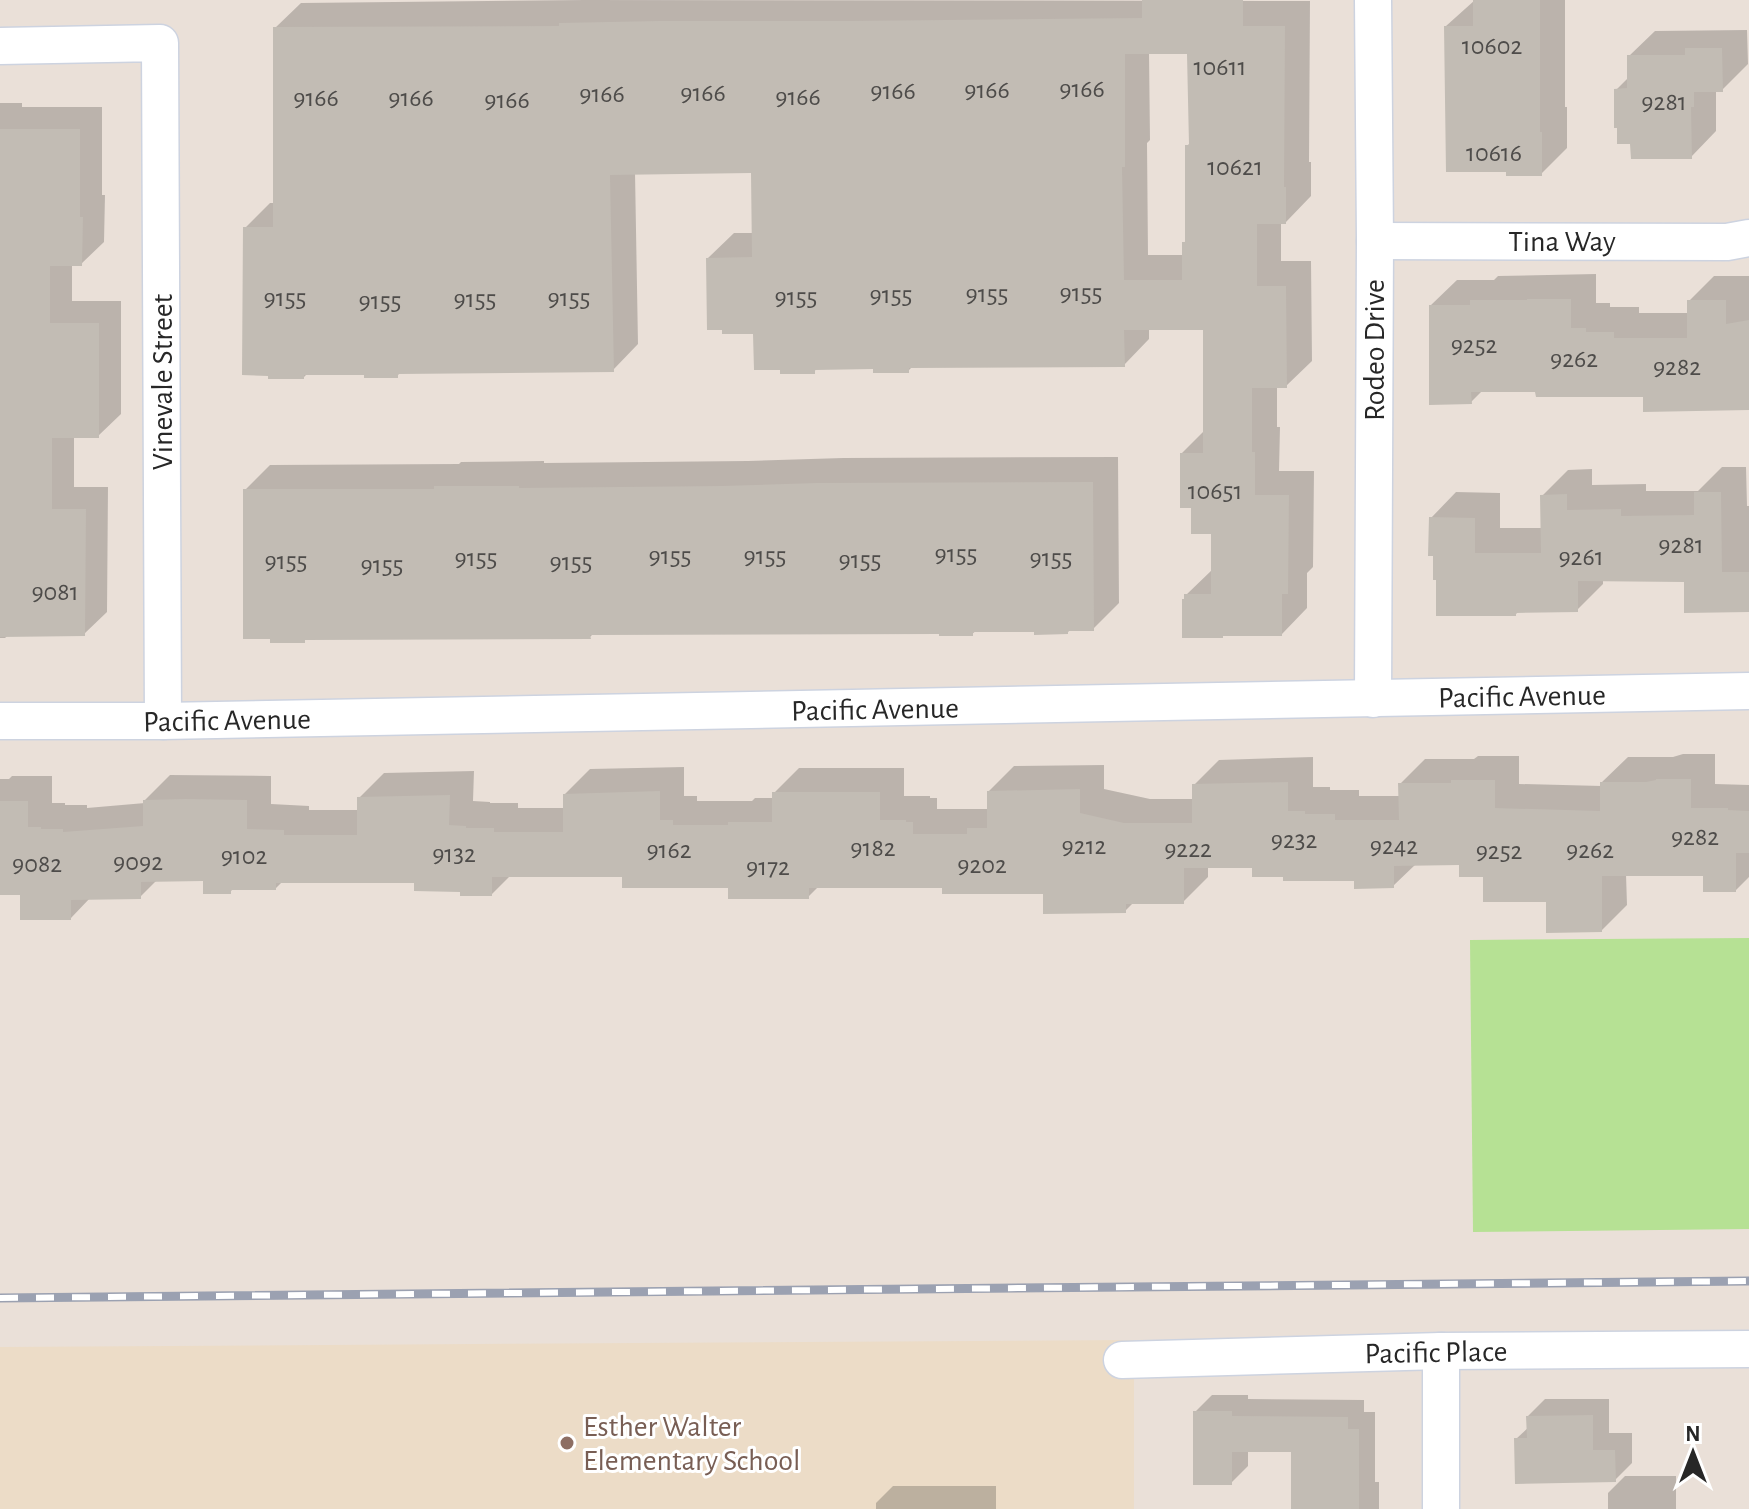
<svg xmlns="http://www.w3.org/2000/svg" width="1749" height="1509" font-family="'Alegreya Sans',sans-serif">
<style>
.education{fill:#ecdcc7}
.green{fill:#b6e194}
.shadow{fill:#0003;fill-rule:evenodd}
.building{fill:#c2bcb4;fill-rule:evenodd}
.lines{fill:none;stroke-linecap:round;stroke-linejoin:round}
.street-casing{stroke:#cdd3e0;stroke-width:39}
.street{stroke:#fff;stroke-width:36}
.rail-casing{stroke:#9ba1b1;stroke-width:9}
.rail{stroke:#fff;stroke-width:6;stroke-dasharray:18;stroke-linecap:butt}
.education-dot{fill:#8d6e63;stroke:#fff;stroke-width:3}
.labels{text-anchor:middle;stroke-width:6;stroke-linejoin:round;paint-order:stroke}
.number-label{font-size:26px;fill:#4e4c4a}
.street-label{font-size:30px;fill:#272727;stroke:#fff}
.education-label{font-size:30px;fill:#785e54;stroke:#fff;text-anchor:start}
</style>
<rect width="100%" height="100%" fill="#eae0d8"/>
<polygon class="education" points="1134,1340 1134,1509 0,1509 0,1347"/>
<polygon class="green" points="1749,938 1749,1229 1473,1232 1470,940"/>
<g class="shadow">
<path d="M585,0L1310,1L1309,162H1311V196L1286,222H1281V261H1311L1312,361L1286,386H1277V427H1280L1279,471H1314L1313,567L1307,573V608L1282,634L1186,595L1213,569V532L1193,506L1182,453L1205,430V328H1149V339L1124,365L913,366L908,371L875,367L817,368L814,372L755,332L708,258L734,233H754L753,171L635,172L638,344L613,370L401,372L397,376L366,373H308L304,377L245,228L270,203H275V28L301,3ZM1149,52H1189L1191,142L1187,146V239L1184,243V255H1148L1147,143L1150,140Z"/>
<polygon points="1565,0 1565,107 1567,107 1567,148 1541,174 1446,26 1475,0"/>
<polygon points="1747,30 1748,64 1722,90 1716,90 1716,131 1691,157 1632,142 1616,90 1629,77 1629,56 1655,31"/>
<polygon points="0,103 22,103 22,107 102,107 102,195 105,195 104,242 81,264 72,264 72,301 121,301 121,414 98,436 74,436 74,487 108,487 107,612 84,634 8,635 5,638 0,638"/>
<polygon points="1596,274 1596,303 1610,303 1610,307 1639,307 1639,313 1689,313 1689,301 1714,276 1749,276 1749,408 1645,395 1537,390 1483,390 1471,402 1431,305 1457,280 1494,280 1498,276"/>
<polygon points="1118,457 1119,603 1093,629 1071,629 1068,632 1036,630 977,630 972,634 941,632 594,633 590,637 245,490 270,465 459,464 461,462 544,461 544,463 748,461 843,458"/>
<polygon points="1722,467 1746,467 1747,506 1749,506 1749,610 1686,580 1603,579 1603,584 1577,610 1520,610 1516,614 1438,578 1431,518 1456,492 1500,493 1500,528 1542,528 1542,496 1568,470 1592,469 1592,485 1646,484 1646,491 1698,491"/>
<polygon points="1683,754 1715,754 1715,784 1749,785 1749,877 1736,890 1705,874 1626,874 1627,905 1602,930 1548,900 1485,875 1461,863 1416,864 1393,886 1356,879 1285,875 1254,866 1208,866 1208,877 1183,902 1134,902 1125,911 1045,892 944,886 819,886 808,897 730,886 624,875 511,875 492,894 462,890 416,881 283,881 276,888 234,888 230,892 205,879 157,880 140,897 91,897 71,918 22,893 0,893 0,779 9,779 12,776 52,776 52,803 65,803 65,805 87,805 87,808 145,803 145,800 170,775 271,776 271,804 309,806 309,810 359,810 359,798 384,773 474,771 473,801 490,802 490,803 518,803 518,808 565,808 565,794 590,769 684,767 684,796 697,796 697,801 752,801 755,798 774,798 774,793 799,768 904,768 904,796 930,796 930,798 937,798 937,809 989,809 989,791 1014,766 1104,765 1104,789 1150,799 1194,799 1194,785 1219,760 1313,757 1313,787 1330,787 1330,790 1359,790 1359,796 1401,796 1400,784 1425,759 1474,759 1478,756 1519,756 1519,784 1602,786 1602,782 1628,757 1673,757"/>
<polygon points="1212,1395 1248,1395 1248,1399 1364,1400 1364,1412 1375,1412 1375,1482 1379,1482 1379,1509 1293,1509 1293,1450 1248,1450 1248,1466 1231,1483 1195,1412"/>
<polygon points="1545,1399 1609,1399 1609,1433 1632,1433 1632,1463 1615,1480 1516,1439 1529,1427 1528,1416"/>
<polygon points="1625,1476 1676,1476 1676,1509 1608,1509 1608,1493"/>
<polygon points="893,1486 996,1486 996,1509 876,1509 876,1503"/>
</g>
<g class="building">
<path d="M1142,0H1243V26H1285L1284,187H1286V224H1257V286H1286L1287,388H1252V452H1255V495H1289L1288,594H1282V636H1223V638H1182V599H1184V594H1211V534H1191V508H1180V453H1203V330H1124L1125,367H1123L909,368V373H873V369L815,370V374H780V370H754L753,334H722V330H707L706,258L752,257L751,173L610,175L614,372L398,374V378H364V375H304V379H268V376L242,375L243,227H273V27L559,26V23L659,21H850L1142,18ZM1125,54H1187L1189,145H1185V242H1182V280H1124L1122,167H1125Z"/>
<polygon points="1473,0 1540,0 1540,132 1542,132 1542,176 1506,176 1506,172 1446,172 1444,26 1473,26"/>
<polygon points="1685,48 1722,48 1723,92 1694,92 1694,107 1691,107 1692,159 1631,159 1630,144 1617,144 1617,128 1614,128 1614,89 1627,88 1627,55 1685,55"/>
<polygon points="0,129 80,129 80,217 83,217 82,266 50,266 50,323 99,323 99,438 52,438 52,509 86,509 85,636 0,637"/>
<polygon points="1527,299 1571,299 1571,328 1586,328 1586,332 1614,332 1614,338 1687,338 1687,300 1726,300 1726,324 1749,320 1749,410 1643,412 1643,397 1536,397 1535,392 1471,392 1472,404 1429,405 1429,305 1470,305 1470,300 1527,300"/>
<polygon points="1093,482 1094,631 1068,631 1068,634 1034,635 1034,632 973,632 973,636 939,636 939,634 590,635 591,639 305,640 305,643 270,643 270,639 243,639 243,489 434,489 434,486 519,486 519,488 722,486 817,483"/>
<polygon points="1694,492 1721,492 1722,572 1749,572 1749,612 1684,613 1684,582 1578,581 1578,612 1516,613 1516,616 1436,616 1436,580 1433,580 1433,556 1428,556 1429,517 1475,518 1475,553 1541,553 1540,495 1567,494 1567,510 1621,509 1621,516 1694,515"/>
<polygon points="1656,779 1691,779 1691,808 1728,808 1728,810 1749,811 1749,853 1736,853 1736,892 1703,892 1703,876 1602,876 1602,932 1546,933 1546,902 1483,902 1483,877 1459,877 1459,865 1394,866 1394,888 1354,889 1354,881 1283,881 1283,877 1252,877 1252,868 1184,868 1184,904 1126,904 1126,913 1043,914 1043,894 942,894 942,888 809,888 809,899 728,899 728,888 622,888 622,877 492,877 492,896 460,896 460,892 414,891 414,883 276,883 276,890 231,890 231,894 203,894 203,881 141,882 141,899 71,900 71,920 20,920 20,895 0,895 0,801 28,801 28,827 41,827 41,829 63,829 63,832 143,826 143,800 186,799 247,800 247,829 284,830 284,835 357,835 357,797 450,795 449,825 466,826 466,828 494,828 494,832 563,832 563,794 660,791 660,820 673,820 673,825 728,825 728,822 772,822 772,792 880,792 880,820 906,820 906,822 913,822 913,834 967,834 967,828 987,828 987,791 1080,789 1080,813 1124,823 1192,823 1192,784 1288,782 1288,811 1305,811 1305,814 1335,814 1335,820 1399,820 1398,783 1451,783 1451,780 1495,780 1495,808 1600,811 1600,782 1646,782 1656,780"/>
<polygon points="1193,1411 1232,1411 1232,1416 1348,1417 1348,1429 1359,1429 1359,1509 1291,1509 1291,1452 1232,1452 1232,1485 1193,1485"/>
<polygon points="1593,1415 1593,1450 1615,1450 1616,1482 1515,1484 1514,1438 1527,1438 1526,1416"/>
</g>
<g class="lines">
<defs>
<g id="street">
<polyline points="1373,0 1375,241 1373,699"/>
<polyline points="0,46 160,43 163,721"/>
<polyline points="1375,241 1727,242 1749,238"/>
<polyline points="0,721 163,721 1749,691"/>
<polyline points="1441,1351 1441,1509"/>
<polyline points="1122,1360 1441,1351 1749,1349"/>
</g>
</defs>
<use href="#street" class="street-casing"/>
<use href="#street" class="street"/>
<defs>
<polyline id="rail" points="0,1298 1749,1281"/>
</defs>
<use href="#rail" class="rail-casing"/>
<use href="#rail" class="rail"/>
</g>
<circle class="education-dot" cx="567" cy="1443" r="8"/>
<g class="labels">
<g class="number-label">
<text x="1492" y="54">10602</text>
<text x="1220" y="75">10611</text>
<text x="1082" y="97">9166</text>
<text x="987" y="98">9166</text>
<text x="893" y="99">9166</text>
<text x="703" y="101">9166</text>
<text x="602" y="102">9166</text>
<text x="798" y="105">9166</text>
<text x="316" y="106">9166</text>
<text x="411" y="106">9166</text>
<text x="507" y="108">9166</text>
<text x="1664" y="110">9281</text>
<text x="1494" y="161">10616</text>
<text x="1235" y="175">10621</text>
<text x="1081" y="301">9155</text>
<text x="987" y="302">9155</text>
<text x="891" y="303">9155</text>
<text x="796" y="305">9155</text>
<text x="285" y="306">9155</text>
<text x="569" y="306">9155</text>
<text x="475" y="307">9155</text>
<text x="380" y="309">9155</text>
<text x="1474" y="353">9252</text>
<text x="1574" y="367">9262</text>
<text x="1677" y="375">9282</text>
<text x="1215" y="499">10651</text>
<text x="1681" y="553">9281</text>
<text x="956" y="562">9155</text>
<text x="670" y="564">9155</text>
<text x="765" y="564">9155</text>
<text x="1581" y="565">9261</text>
<text x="476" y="566">9155</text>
<text x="1051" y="566">9155</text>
<text x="860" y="568">9155</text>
<text x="286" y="569">9155</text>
<text x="571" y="570">9155</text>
<text x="382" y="573">9155</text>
<text x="55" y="600">9081</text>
<text x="1695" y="845">9282</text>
<text x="1294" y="848">9232</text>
<text x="1084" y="854">9212</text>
<text x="1394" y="854">9242</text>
<text x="873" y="856">9182</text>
<text x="1188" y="857">9222</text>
<text x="669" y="858">9162</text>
<text x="1590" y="858">9262</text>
<text x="1499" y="859">9252</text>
<text x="454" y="862">9132</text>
<text x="244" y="864">9102</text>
<text x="138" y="870">9092</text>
<text x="37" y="872">9082</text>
<text x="982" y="873">9202</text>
<text x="768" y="875">9172</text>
</g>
<g class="street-label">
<text x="1562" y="251">Tina Way</text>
<text transform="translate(1374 350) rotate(-90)" y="10">Rodeo Drive</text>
<text transform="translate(162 382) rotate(-90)" y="10">Vinevale Street</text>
<text transform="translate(1522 696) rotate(-1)" y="10">Pacific Avenue</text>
<text transform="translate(875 709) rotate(-1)" y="10">Pacific Avenue</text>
<text transform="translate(227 720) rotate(-1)" y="10">Pacific Avenue</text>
<text transform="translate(1436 1352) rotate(-1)" y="10">Pacific Place</text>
</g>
<g class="education-label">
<text x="583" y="1436">Esther Walter<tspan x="583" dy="34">Elementary School</tspan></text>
</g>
</g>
<g transform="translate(1693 1453)" stroke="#ffffff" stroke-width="6" paint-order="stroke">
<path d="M0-6L14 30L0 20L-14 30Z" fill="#272727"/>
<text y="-12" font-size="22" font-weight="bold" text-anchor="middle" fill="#272727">N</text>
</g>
</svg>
